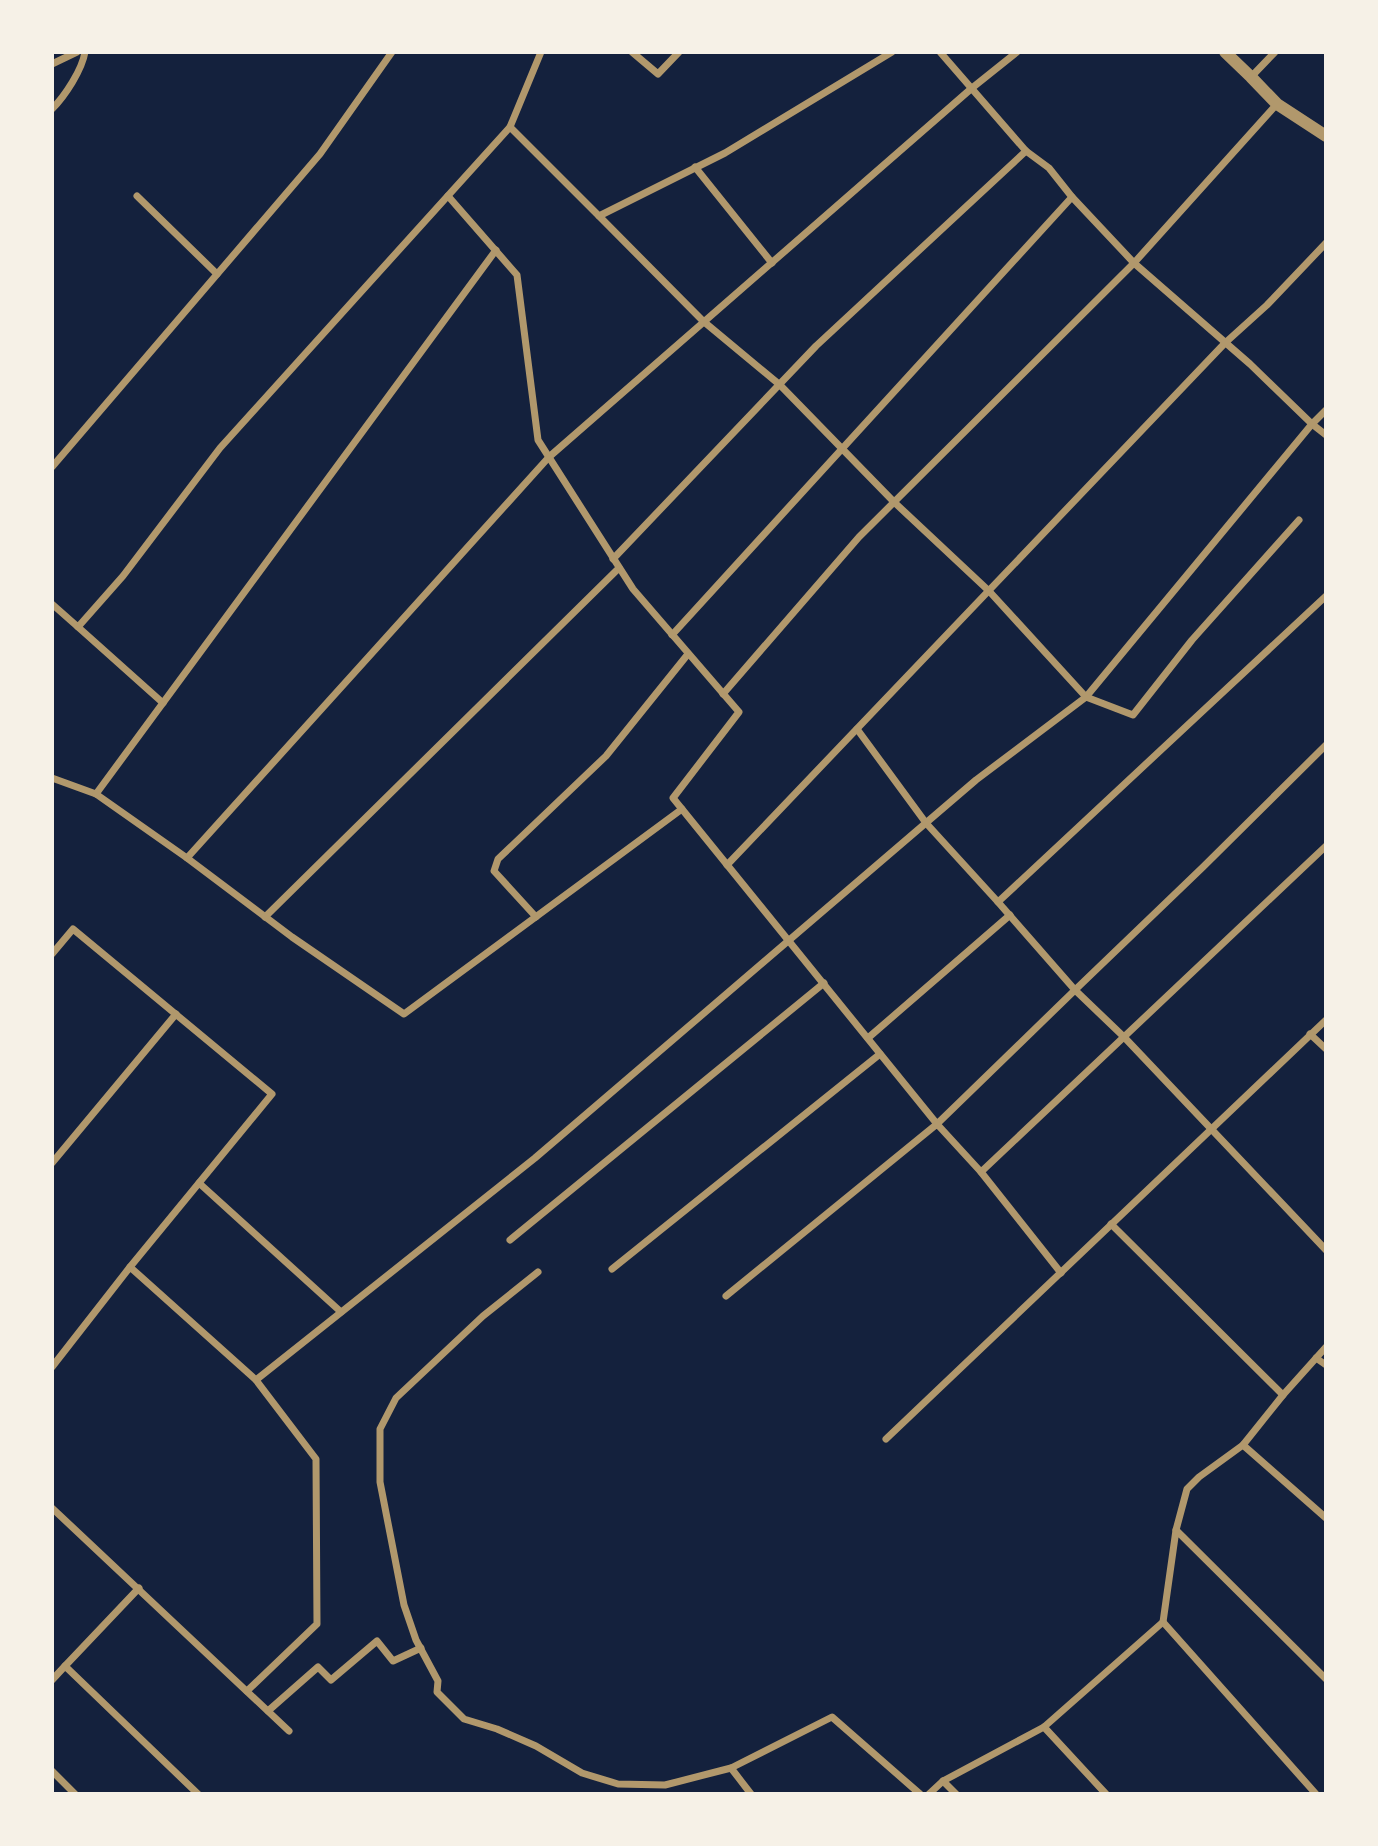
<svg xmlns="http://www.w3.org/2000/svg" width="1378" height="1846" font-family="Commissioner,sans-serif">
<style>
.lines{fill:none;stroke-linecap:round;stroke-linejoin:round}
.minor{stroke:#b1986c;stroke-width:7}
.tertiary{stroke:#b1986c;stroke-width:12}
</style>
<rect width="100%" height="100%" fill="#14213d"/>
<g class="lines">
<g class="minor">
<polyline points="632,52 658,74 679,52"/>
<polyline points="940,52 1026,151 1049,168 1072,197 1134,263 1250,364 1312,424 1326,435"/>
<polyline points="52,64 77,52"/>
<polyline points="1251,77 1275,52"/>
<path d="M52,109C65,96 82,70 85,52"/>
<polyline points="510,127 541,52"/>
<polyline points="695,167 772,263"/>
<polyline points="137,196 217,274"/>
<polyline points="448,196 517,275 538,440 633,589 739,712 673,798 937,1124 1075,990 1124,1037 1326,1250"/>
<polyline points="599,216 703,321 780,385 894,502 989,591 1086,697 1312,424 1326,410"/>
<polyline points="52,467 320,154 392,52"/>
<polyline points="613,559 816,346 1026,151"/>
<polyline points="52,604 78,627 123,576 220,448 510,127 599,216 725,153 892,52"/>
<polyline points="78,627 163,703"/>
<polyline points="672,635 1072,197"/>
<polyline points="723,694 859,537 1134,263 1277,104"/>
<polyline points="857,729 926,823 998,902 1326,596"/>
<polyline points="52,778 96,794 187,858"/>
<polyline points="96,794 496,250"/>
<polyline points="682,809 404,1014 292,937 187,858 549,457 972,88 1017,52"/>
<polyline points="727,865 1225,343 1267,305 1326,243"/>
<polyline points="998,902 1075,990 1203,867 1326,745"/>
<polyline points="265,917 619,568"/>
<polyline points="536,917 494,871 498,859 606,756 688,654"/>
<polyline points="52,954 73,929 272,1094 130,1267"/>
<polyline points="1310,1034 1326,1049"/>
<polyline points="868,1038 1010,915"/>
<polyline points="52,1163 176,1014"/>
<polyline points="981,1172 1061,1273"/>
<polyline points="199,1183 341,1312"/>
<polyline points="1111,1224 1283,1395"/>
<polyline points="510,1240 824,983"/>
<polyline points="612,1269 880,1054"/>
<polyline points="538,1272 483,1316 396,1398 380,1429 380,1482 404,1605 416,1640 438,1681 437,1692 464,1719 497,1729 536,1746 582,1773 618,1784 665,1785 731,1768"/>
<polyline points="726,1296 937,1124 981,1172 1326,846"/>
<polyline points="1316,1358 1326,1365"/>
<polyline points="52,1367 130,1267 256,1380 535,1158 976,780 1086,697 1133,715 1192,640 1299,520"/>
<polyline points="886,1439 1326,1020"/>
<polyline points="1243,1445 1326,1518"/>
<polyline points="52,1508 289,1731"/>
<polyline points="1176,1530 1187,1489 1199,1477 1243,1445 1283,1395 1326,1347"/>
<polyline points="1163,1622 1316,1794"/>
<polyline points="65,1666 139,1588"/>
<polyline points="52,1680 65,1666 198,1794"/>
<polyline points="247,1691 317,1624 316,1459 256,1380"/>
<polyline points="268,1711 318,1667 331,1680 377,1641 393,1661 421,1648"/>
<polyline points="1044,1727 1106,1794"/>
<polyline points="52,1771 75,1794"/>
<polyline points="943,1781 956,1794"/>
<polyline points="751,1794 731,1768 832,1717 920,1794"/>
<polyline points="929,1794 943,1781 1044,1727 1163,1622 1176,1530 1326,1679"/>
</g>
<polyline class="tertiary" points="1225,52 1251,77 1277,104 1326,136"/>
</g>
<rect width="1378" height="1846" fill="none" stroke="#f6f1e7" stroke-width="108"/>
</svg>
